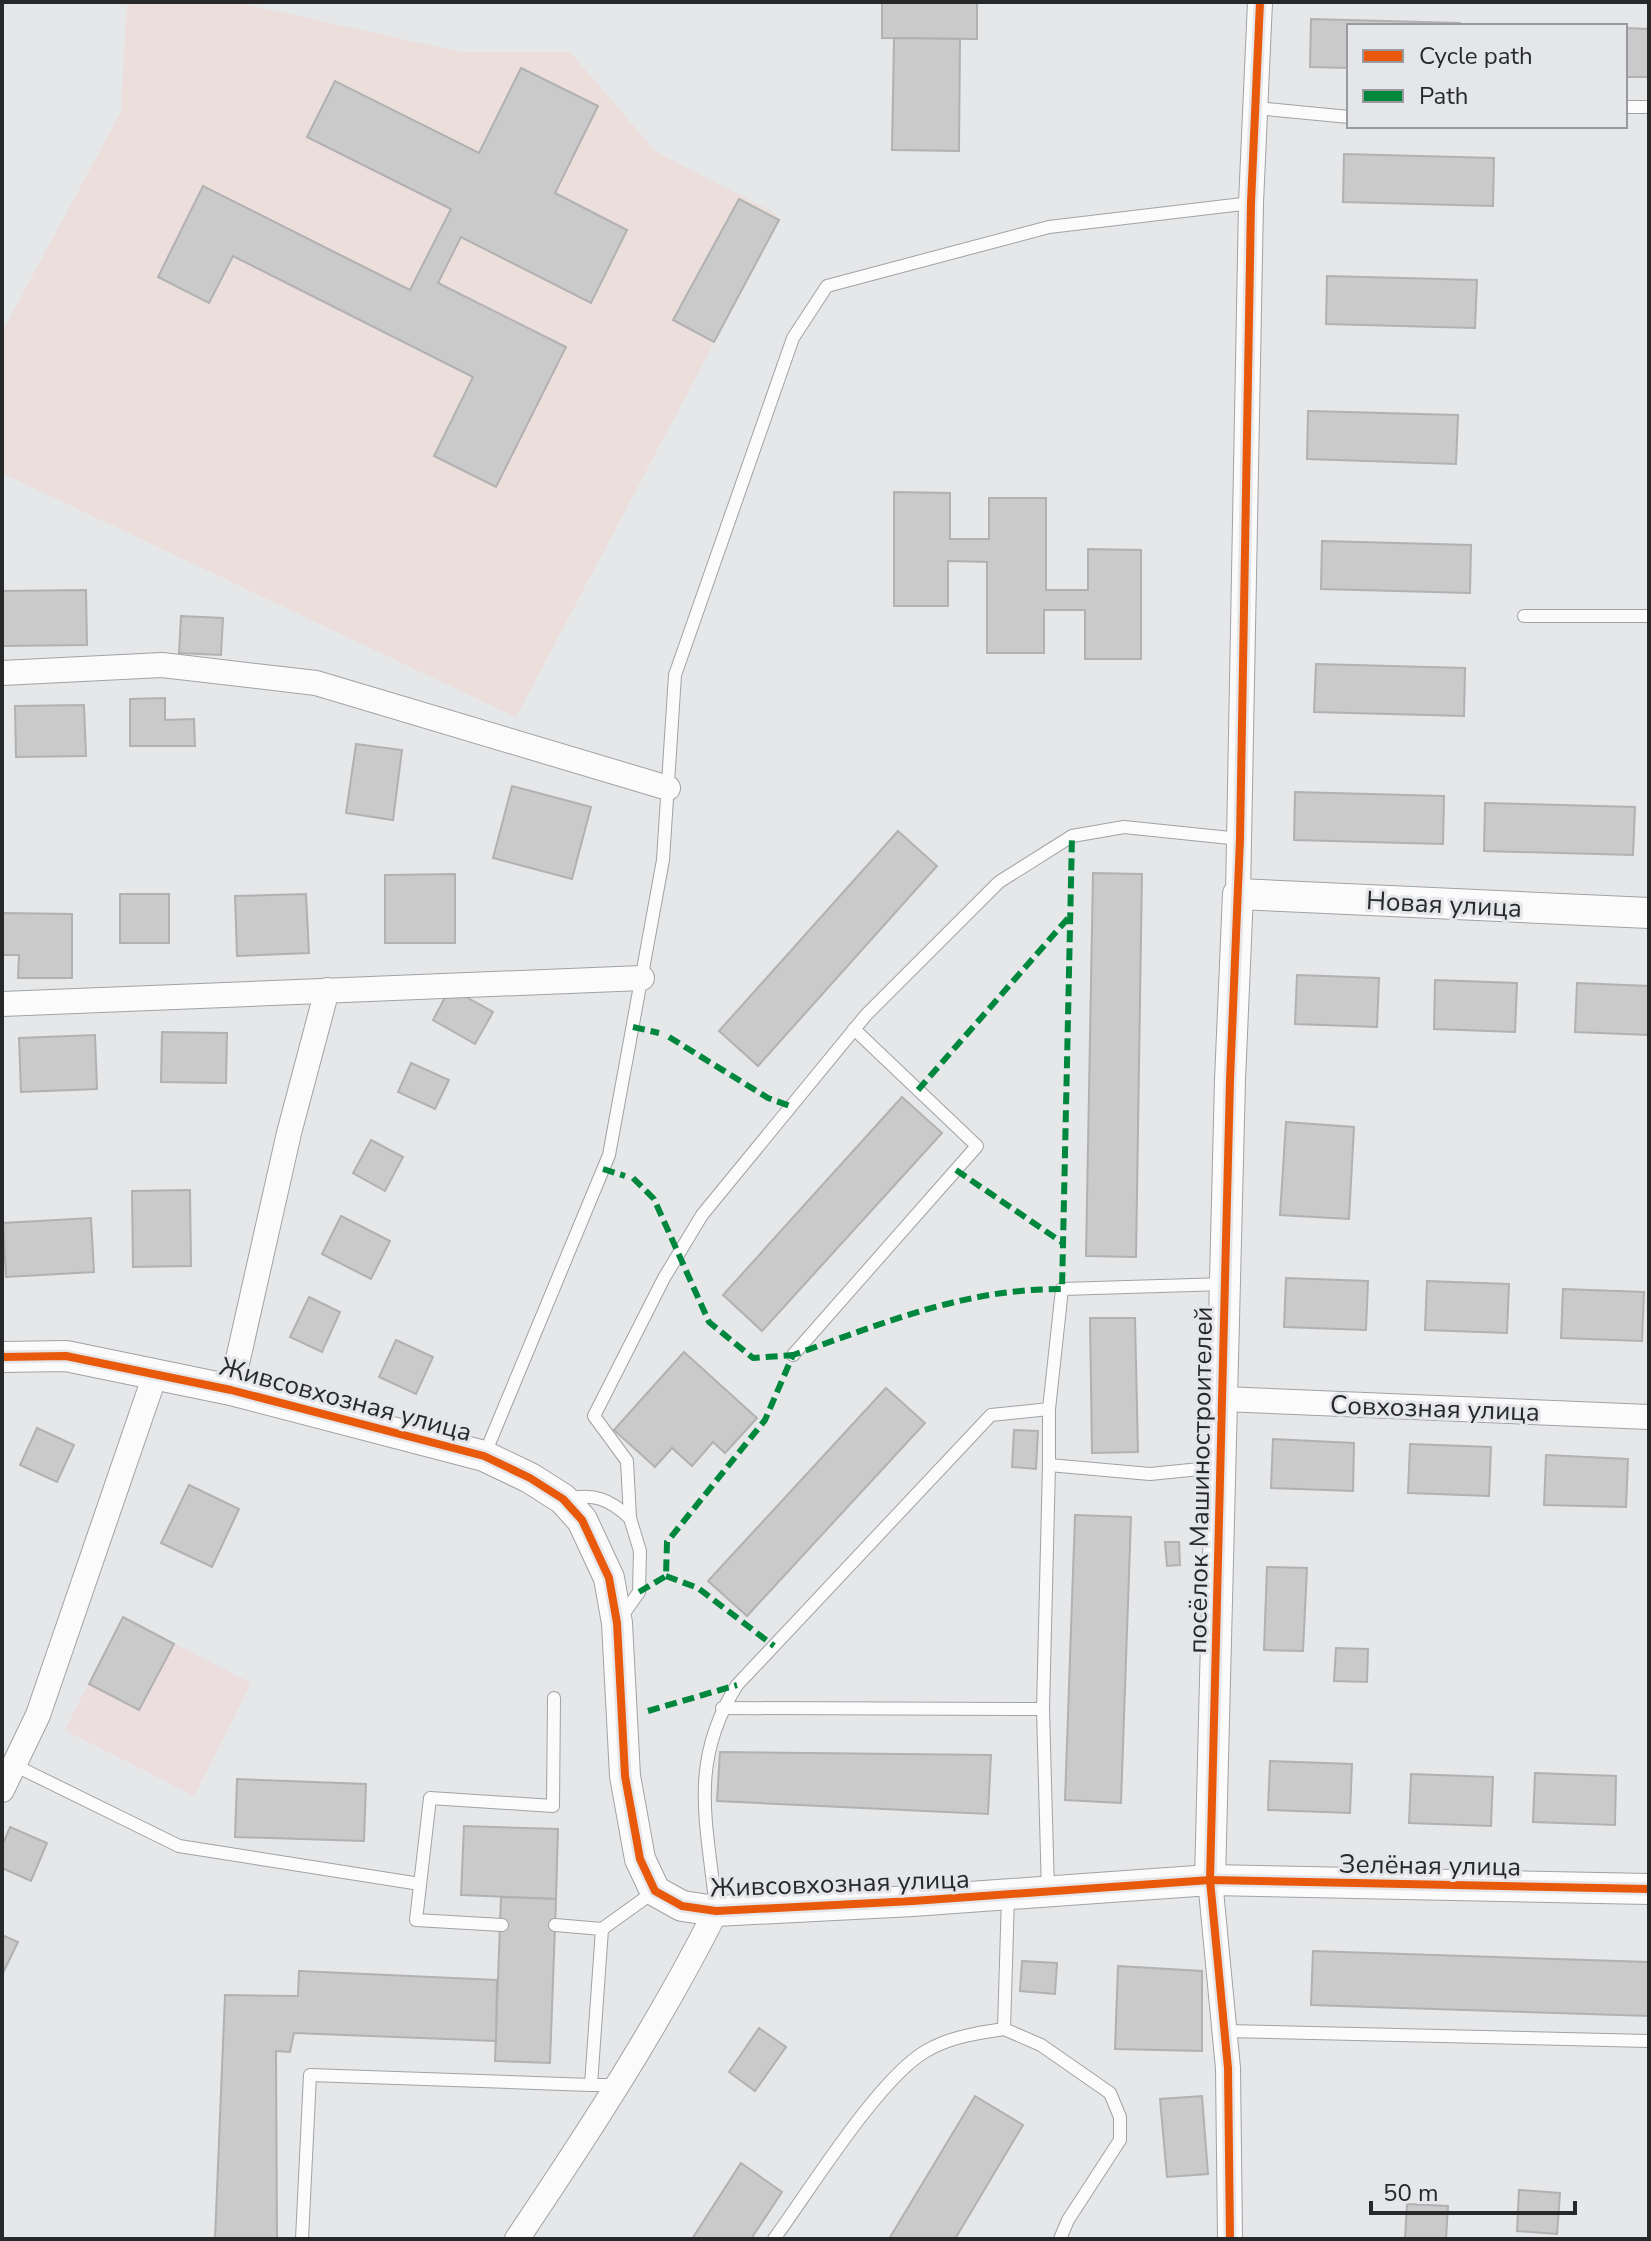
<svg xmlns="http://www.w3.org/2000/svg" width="1651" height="2241" font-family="'Nunito Sans',sans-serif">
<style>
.industrial{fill:#ecddde}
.medical{fill:#ecdedb}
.building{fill:#cacacb;stroke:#b1b1b2;stroke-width:2}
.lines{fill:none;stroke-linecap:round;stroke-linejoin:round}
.service-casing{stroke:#a1a2a4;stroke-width:14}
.minor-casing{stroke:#a1a2a4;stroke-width:26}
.tertiary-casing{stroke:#a1a2a4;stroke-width:32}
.service{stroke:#fbfbfc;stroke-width:12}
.minor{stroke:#fbfbfc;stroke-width:24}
.tertiary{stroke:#fbfbfc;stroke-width:30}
.quiet{stroke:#00873e;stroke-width:6;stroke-dasharray:12 6;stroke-linecap:butt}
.cycleway-casing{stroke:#e5e6ea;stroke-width:13}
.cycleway{stroke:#e8590c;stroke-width:8}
.labels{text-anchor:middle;stroke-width:6;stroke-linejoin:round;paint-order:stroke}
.street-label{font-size:26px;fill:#272829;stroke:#e5e6ea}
</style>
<rect width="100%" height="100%" fill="#e6e7e9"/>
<polygon class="industrial" points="123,1617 251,1683 194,1796 65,1730"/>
<polygon class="medical" points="127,2 235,2 461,52 570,52 656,152 773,212 779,220 516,717 2,473 2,332 121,112"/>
<g class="building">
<polygon points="882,2 977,2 977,39 882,38"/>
<polygon points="1311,19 1460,23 1460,26 1349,26 1349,68 1310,67"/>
<polygon points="1625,28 1649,29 1649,77 1625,77"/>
<polygon points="894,38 960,39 959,151 892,150"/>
<polygon points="521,68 598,106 555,193 627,230 591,303 461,237 438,283 566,347 496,487 434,456 473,377 233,256 209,303 158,277 203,186 410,290 451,209 307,137 335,81 479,153"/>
<polygon points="1344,154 1494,158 1493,206 1343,202"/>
<polygon points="739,199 779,220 714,342 673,320"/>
<polygon points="1327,276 1477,280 1475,328 1326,324"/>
<polygon points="1308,411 1458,415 1456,464 1307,459"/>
<polygon points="894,492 950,493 950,539 989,539 989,498 1046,498 1046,590 1088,590 1088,549 1141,550 1141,659 1085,659 1085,610 1044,610 1044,653 987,653 987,562 948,561 948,606 894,606"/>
<polygon points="1322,541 1471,545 1470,593 1321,589"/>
<polygon points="86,590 87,645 3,646 2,591"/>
<polygon points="181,616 223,618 221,655 179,653"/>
<polygon points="1316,664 1465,668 1464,716 1314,712"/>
<polygon points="165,698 165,720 194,719 195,746 130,746 130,699"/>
<polygon points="84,705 86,756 16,757 15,706"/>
<polygon points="356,744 402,750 393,820 346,813"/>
<polygon points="512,786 591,807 572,879 493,858"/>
<polygon points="1295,792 1444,796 1443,844 1294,840"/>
<polygon points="1485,803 1635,807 1633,855 1484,851"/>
<polygon points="898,831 937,866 758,1066 719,1031"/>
<polygon points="1093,873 1142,874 1136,1257 1086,1256"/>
<polygon points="455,874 455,943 385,943 385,875"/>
<rect x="120" y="894" width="49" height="49"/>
<polygon points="306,894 309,953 237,956 235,896"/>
<polygon points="2,913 72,914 72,978 18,978 19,955 2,955"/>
<polygon points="1297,975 1379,978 1377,1027 1295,1024"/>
<polygon points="1435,980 1517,983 1515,1032 1434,1029"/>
<polygon points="1577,983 1649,986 1649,1035 1575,1032"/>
<polygon points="450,988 493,1012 475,1044 433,1020"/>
<polygon points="162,1032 227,1033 226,1083 161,1082"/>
<polygon points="95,1035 97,1089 21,1092 19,1038"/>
<polygon points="411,1063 449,1080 435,1109 398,1092"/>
<polygon points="902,1097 942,1133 762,1331 723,1295"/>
<polygon points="1286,1122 1354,1127 1349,1219 1280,1215"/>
<polygon points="371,1140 403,1157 385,1191 353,1173"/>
<polygon points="190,1190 191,1266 133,1267 132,1191"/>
<polygon points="341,1216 390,1241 371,1279 322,1254"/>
<polygon points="91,1218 94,1272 6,1277 3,1223"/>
<polygon points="1286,1278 1368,1281 1366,1330 1284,1327"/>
<polygon points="1427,1281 1509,1284 1507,1333 1425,1330"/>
<polygon points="1563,1289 1644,1292 1642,1341 1561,1338"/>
<polygon points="309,1297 340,1312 322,1352 290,1337"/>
<polygon points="1090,1318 1135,1318 1138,1452 1092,1453"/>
<polygon points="396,1340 433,1357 416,1394 379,1377"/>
<polygon points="684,1352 757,1418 725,1453 713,1442 692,1466 672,1448 655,1467 614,1430"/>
<polygon points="886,1388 925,1423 747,1616 708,1581"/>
<polygon points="37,1428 74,1445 57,1482 20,1465"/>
<polygon points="1014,1430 1038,1431 1036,1469 1012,1467"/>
<polygon points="1273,1439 1354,1443 1353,1491 1271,1488"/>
<polygon points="1410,1444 1491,1447 1489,1496 1408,1493"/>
<polygon points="1546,1455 1628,1459 1626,1507 1544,1505"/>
<polygon points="189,1485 239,1509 212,1567 161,1543"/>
<polygon points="1075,1515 1131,1517 1121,1803 1065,1800"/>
<polygon points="1165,1542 1179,1542 1180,1565 1167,1566"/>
<polygon points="1267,1567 1307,1568 1303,1651 1264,1650"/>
<polygon points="123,1617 174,1644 139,1710 89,1684"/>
<polygon points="1336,1648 1368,1649 1367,1682 1334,1681"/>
<polygon points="720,1752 991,1755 988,1814 717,1801"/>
<polygon points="1270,1761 1352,1764 1350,1813 1268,1810"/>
<polygon points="1535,1773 1616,1776 1615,1825 1533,1822"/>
<polygon points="1411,1774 1493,1777 1491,1826 1409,1823"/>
<polygon points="237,1779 366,1784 364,1841 235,1837"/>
<polygon points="464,1826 558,1829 556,1899 461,1895"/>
<polygon points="10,1827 47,1843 31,1881 2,1868 2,1846"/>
<polygon points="501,1897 556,1899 550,2063 495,2061"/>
<polygon points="2,1935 18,1942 2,1975"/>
<polygon points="1313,1951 1649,1962 1649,2016 1311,2005"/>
<polygon points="1022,1961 1057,1963 1055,1994 1020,1991"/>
<polygon points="1118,1966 1202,1971 1202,2051 1115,2049"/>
<polygon points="299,1971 497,1980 496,2041 294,2033 290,2052 276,2051 277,2239 215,2239 225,1995 298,1996"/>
<polygon points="759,2028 786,2047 755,2091 729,2072"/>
<polygon points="975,2096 1023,2125 955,2239 889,2239"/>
<polygon points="1202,2096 1208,2174 1167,2177 1160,2099"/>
<polygon points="741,2163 782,2192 751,2239 692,2239"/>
<polygon points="1519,2190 1560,2193 1557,2234 1517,2231"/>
<polygon points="1407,2204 1448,2206 1446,2239 1405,2239"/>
</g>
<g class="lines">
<defs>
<g id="service">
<polyline points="1625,107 1649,107"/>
<polyline points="1256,108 1349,117"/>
<polyline points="1524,616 1649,616"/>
<polyline points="793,1355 977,1146 854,1029"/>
<polyline points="484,1456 609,1155 663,860 675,675 793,338 827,286 1049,227 1251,203"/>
<polyline points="1220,1467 1150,1474 1049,1465 1049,1409 1062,1289 1225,1284"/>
<path d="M566,1499C595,1493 609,1499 630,1518"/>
<polyline points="622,1616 639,1592 640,1551 630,1518 627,1461 594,1416 664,1278 702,1215 866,1015 999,882 1072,836 1124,827 1240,839"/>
<polyline points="722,1708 1043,1709 1048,1892"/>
<polyline points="1043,1709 1049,1465"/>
<polyline points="14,1765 179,1846 420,1884"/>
<polyline points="1008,1896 1004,2029 1041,2045 1110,2093 1120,2117 1120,2140 1068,2220 1060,2239"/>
<path d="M716,1909C707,1822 688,1763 737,1685L991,1415L1049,1409"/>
<polyline points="502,1925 416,1920 430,1798 553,1806 554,1698"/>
<polyline points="555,1925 602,1929 655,1891"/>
<polyline points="602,1929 591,2085 620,2085"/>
<polyline points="1225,2031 1649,2041"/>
<polyline points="302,2239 310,2075 591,2085"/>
<path d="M774,2239C810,2190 878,2079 926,2051C950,2037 977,2033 1004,2029"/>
</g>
<g id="minor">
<polyline points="2,673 162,665 316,683 668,788"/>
<polyline points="1238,894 1251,203 1260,2"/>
<polyline points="2,1004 642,978"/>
<polyline points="231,1390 289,1133 327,990"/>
<polyline points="1222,1399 1649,1417"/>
<polyline points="2,1790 38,1715 156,1372"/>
<polyline points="1210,1880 1228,2068 1230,2239"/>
<path d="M517,2239C589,2132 658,2026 716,1911"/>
</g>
<g id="tertiary">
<polyline points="2,1357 66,1356 231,1390 484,1456 530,1478 563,1499 582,1520 609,1578 617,1623 625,1776 640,1859 655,1891 682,1906 716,1911 913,1901 1210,1880 1649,1889"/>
<polyline points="1210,1880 1230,1080 1238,894 1649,913"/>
</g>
</defs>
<use href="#service" class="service-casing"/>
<use href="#minor" class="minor-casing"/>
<use href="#tertiary" class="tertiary-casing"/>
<use href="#service" class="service"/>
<use href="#minor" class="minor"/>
<use href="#tertiary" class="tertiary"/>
<g class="quiet">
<polyline points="633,1027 659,1033"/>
<polyline points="669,1037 768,1098 790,1106"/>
<polyline points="918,1090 1070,916"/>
<polyline points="603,1169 625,1176"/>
<polyline points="956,1170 1063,1243"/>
<polyline points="633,1178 654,1199 709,1322 753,1358 793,1355"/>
<polyline points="666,1576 698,1588 774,1646"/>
<path d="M639,1592L666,1576L667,1542L765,1420L793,1355C885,1323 962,1289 1062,1289L1072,836"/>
<polyline points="648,1711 737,1685"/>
</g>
<defs>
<g id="cycleway">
<polyline points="2,1357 66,1356 231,1390 484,1456 530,1478 563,1499 582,1520 609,1578 617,1623 625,1776 640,1859 655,1891 682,1906 716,1911 913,1901 1210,1880 1649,1889"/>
<polyline points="1230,2239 1228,2068 1210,1880 1230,1080 1240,839 1251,203 1260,2"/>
</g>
</defs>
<use href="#cycleway" class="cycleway-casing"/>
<use href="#cycleway" class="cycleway"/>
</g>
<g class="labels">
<g class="street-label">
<text transform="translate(1444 904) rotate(3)" y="9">Новая улица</text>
<text transform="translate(346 1399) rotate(15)" y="9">Живсовхозная улица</text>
<text transform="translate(1435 1408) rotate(2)" y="9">Совхозная улица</text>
<text transform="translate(1200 1480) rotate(-89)" y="9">посёлок Машиностроителей</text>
<text transform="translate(1430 1865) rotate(1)" y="9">Зелёная улица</text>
<text transform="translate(840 1883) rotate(-2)" y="9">Живсовхозная улица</text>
</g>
</g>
<rect width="1651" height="2241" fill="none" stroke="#272829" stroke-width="8"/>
<rect x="1347" y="24" width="280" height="104" fill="#e5e6ea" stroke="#999a9d" stroke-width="2"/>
<rect x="1363" y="50" width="40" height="12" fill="#e8590c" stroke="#999a9d" stroke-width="2"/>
<text x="1419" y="64" font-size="24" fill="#272829">Cycle path</text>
<rect x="1363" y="90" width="40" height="12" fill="#00873e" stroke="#999a9d" stroke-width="2"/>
<text x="1419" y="104" font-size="24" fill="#272829">Path</text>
<path d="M1371 2201v12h204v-12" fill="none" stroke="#272829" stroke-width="4"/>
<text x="1383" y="2201" font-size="24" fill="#272829" stroke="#e5e6ea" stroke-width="6" paint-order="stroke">50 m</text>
</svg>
